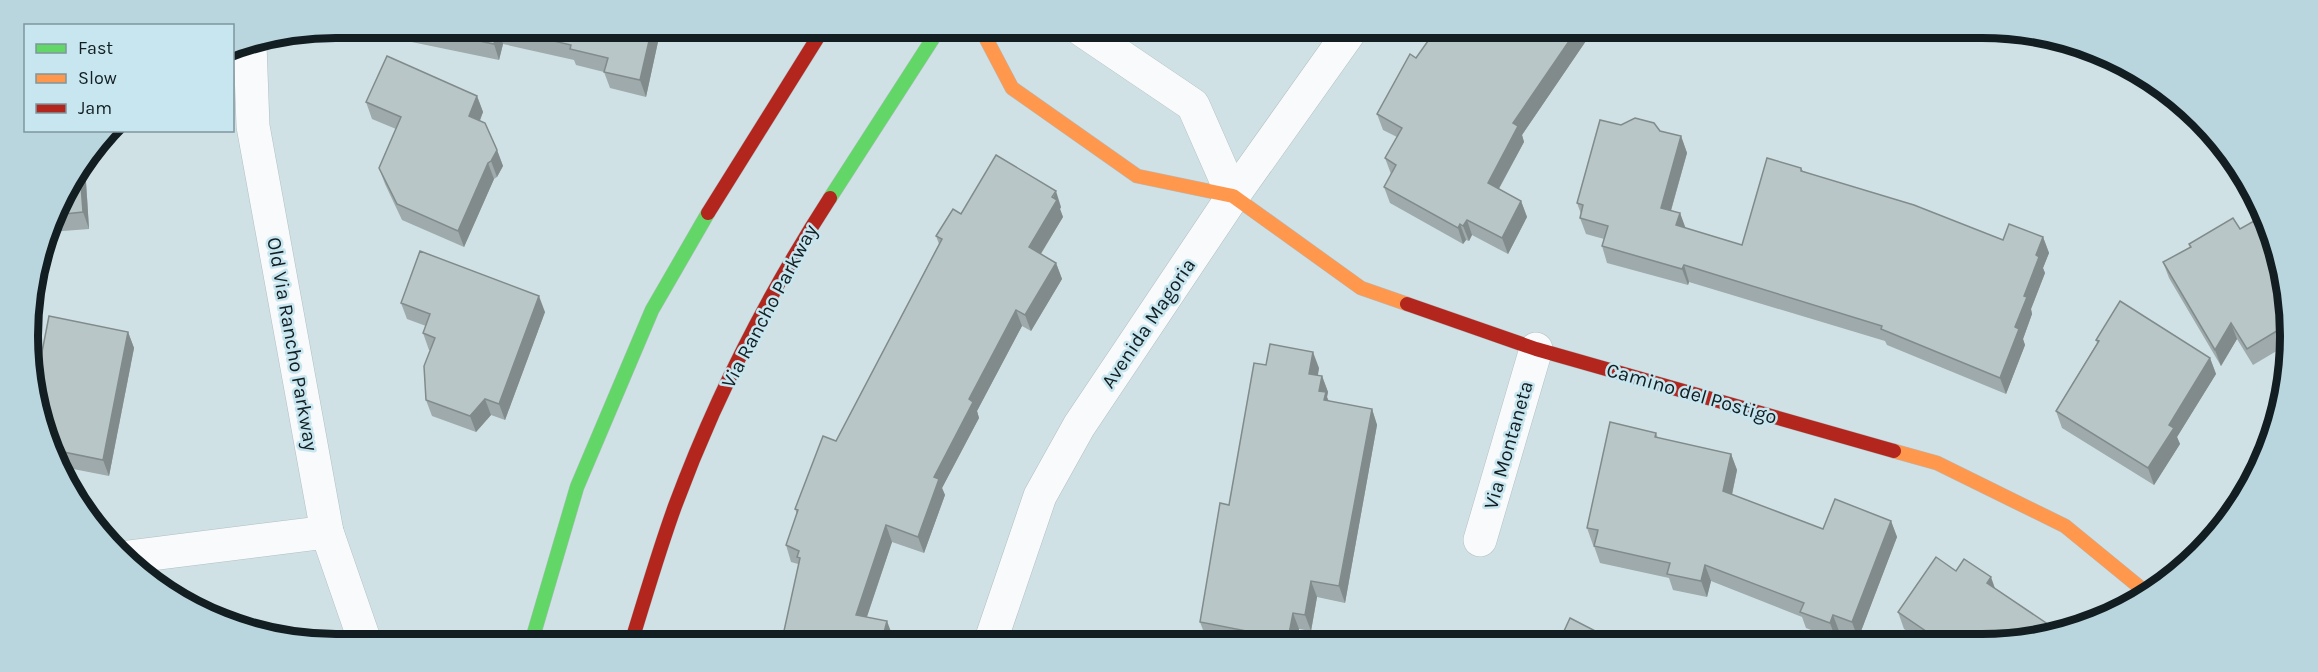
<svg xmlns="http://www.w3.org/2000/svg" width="2318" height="672" font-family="Karla,sans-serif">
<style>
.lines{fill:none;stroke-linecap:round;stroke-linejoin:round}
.street-casing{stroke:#b1bec2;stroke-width:34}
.fast-casing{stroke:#b1bec2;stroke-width:15}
.slow-casing{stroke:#b1bec2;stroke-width:15}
.jam-casing{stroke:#b1bec2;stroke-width:15}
.street{stroke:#f8fafb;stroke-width:33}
.fast{stroke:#63d668;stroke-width:14}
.slow{stroke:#ff974d;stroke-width:14}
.jam{stroke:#b3261e;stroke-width:14}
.wall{fill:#9eaaab}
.shaded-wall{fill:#818b8b}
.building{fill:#b8c6c7;stroke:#818b8b;stroke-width:1.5}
.labels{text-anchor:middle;stroke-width:5;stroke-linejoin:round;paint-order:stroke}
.street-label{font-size:20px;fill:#121e21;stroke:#c7e6ef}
.rim{fill:none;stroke:#121e21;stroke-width:8}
</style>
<rect width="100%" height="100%" fill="#d0e1e6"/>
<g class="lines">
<defs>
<g id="street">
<polyline points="1082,30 1193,105 1233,196"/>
<polyline points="250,44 253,126 327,532 364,639"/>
<polyline points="1480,540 1536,349"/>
<polyline points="128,557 327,532"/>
<polyline points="991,640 1040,496 1079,426 1233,196 1351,30"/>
</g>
<g id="fast">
<polyline points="830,198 939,29"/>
<polyline points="532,640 577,487 652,310 708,213"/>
</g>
<g id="slow">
<polyline points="981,29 1012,88 1137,176 1233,196 1361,288 1407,304"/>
<polyline points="1894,451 1937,463 2065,526 2148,594"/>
</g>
<g id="jam">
<polyline points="708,213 823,29"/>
<polyline points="1407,304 1536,349 1894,451"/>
<path d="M632,640C646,595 659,550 675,506C715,398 768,294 830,198"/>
</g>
</defs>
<use href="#street" class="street-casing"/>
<use href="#fast" class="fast-casing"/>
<use href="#slow" class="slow-casing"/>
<use href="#jam" class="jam-casing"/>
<use href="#street" class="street"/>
<use href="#fast" class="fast"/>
<use href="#slow" class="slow"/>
<use href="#jam" class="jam"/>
</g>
<g class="wall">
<polygon points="398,27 661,28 646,97 610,88 604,72 576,65 574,60 503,44 499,60 402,40"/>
<polygon points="1590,35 1522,135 1524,142 1499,189 1521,201 1527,217 1508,254 1472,235 1469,241 1466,240 1463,244 1390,203 1384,187 1391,174 1385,158 1397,137 1383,130 1377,114 1416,58"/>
<polygon points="477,96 483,112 480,121 497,150 503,166 497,177 494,179 464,247 402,220 385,184 379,168 396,129 372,119 366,102"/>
<polygon points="1621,125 1660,131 1681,136 1687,153 1671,211 1680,213 1685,228 1742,245 1801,168 1803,171 2003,240 2043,237 2049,253 2043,268 2045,273 2031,309 2032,314 2023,339 2025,345 2006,394 1887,345 1885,341 1689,282 1688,285 1607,263 1602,246 1604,239 1586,234 1580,218 1581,214 1577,203"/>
<polygon points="85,166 89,229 50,232 59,199"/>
<polygon points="1061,207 1060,209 1063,217 1041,254 1056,263 1062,279 1031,331 1022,326 977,411 979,418 942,488 945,495 924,553 892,542 867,617 893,637 798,564 791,562 786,545 797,514 795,509 836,441 939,244 936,236 961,214"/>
<polygon points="2240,229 2285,275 2285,346 2253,365 2237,339 2221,366 2169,278 2163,262 2190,247 2189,244"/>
<polygon points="401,303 545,312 505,420 491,415 476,432 432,416 426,400 430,350 429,350 423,333 426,326 407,319"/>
<polygon points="128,332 134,348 109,476 63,467 38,416"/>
<polygon points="2096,340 2210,358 2216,374 2177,437 2180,444 2154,485 2062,428 2056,411 2097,343"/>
<polygon points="1266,365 1319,368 1318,375 1322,376 1328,392 1327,397 1329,401 1372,409 1377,425 1345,603 1317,597 1311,631 1299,629 1297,641 1220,641 1206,638 1200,622 1229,505"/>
<polygon points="1656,433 1658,438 1731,454 1737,470 1732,495 1823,529 1891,521 1897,537 1858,639 1839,631 1836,640 1806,628 1802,617 1711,581 1707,597 1673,590 1669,578 1600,563 1594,546 1594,545 1593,545 1587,528"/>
<polygon points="1996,589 2022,642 1924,642 1904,629 1898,612"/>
</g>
<g class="shaded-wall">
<polygon points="497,28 503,44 499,60 494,44"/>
<polygon points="652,28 661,28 646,97 640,80"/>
<polygon points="1576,31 1589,31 1590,35 1522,135 1524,142 1493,199 1488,183 1513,123"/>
<polygon points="477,96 483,112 475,132 469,116"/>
<polygon points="1681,136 1687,153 1667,224 1661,208"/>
<polygon points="497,150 503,166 497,177 491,161"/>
<polygon points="488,163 494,179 464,247 458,231"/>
<polygon points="85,166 89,229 83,212 80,171"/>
<polygon points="1056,191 1061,207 1060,209 1063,217 1035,263 1029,247"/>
<polygon points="1521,201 1527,217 1508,254 1502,238"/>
<polygon points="1680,213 1686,229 1676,225"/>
<polygon points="1467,220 1472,235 1469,241 1463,226"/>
<polygon points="1460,224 1466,240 1463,244 1458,228"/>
<polygon points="2043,237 2049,253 2043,268 2045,273 2031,309 2032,314 2023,339 2025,345 2006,394 2000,378 2036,255"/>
<polygon points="1056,263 1062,279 1031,331 1025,315"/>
<polygon points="1684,265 1689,282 1688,285 1682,269"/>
<polygon points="539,296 545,312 505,420 499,404"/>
<polygon points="1016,310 1022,326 977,411 979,418 942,488 945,495 924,553 918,537 934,477 969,399"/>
<polygon points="2231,323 2237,339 2221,366 2215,350"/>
<polygon points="128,332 134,348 109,476 103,460"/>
<polygon points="1313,352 1319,368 1315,390 1309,374"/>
<polygon points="2210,358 2216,374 2177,437 2180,444 2154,485 2148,468 2169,425"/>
<polygon points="1322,376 1328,392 1327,397 1331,409 1330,416 1319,391"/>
<polygon points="485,399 491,415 476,432 470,416"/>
<polygon points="1372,409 1377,425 1345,603 1339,586"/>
<polygon points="1731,454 1737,470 1729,508 1723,491"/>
<polygon points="1891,521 1897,537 1858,639 1852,622"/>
<polygon points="886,525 892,542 862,631 856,615"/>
<polygon points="1705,565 1711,581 1707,597 1701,581"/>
<polygon points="1991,577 1997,594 1987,583"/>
<polygon points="1311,581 1317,597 1311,631 1305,615"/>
<polygon points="1293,613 1299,629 1297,641 1289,641 1288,639"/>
<polygon points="1833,615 1839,631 1836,640 1830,623"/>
<polygon points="887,621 893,637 892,640 882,640"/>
</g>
<g class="building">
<polygon points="414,27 497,28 494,44"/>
<polygon points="498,28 652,28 640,80 604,72 608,58 570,49 571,45"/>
<polygon points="1435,31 1576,31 1513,123 1518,126 1488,183 1521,201 1502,238 1467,220 1463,226 1460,224 1458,228 1384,187 1396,165 1385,158 1402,128 1377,114 1410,54 1416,58"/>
<polygon points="387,56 477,96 469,116 485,123 497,150 491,161 488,163 458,231 397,204 379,168 401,117 366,102"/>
<polygon points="1635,118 1654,123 1660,131 1681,136 1661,208 1680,213 1676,225 1742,245 1767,158 1801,168 1801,171 1914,205 2003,240 2009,224 2043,237 2036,255 2039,257 2024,296 2027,297 2015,327 2019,329 2000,378 1881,329 1882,326 1684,265 1682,269 1602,246 1608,226 1580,218 1583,205 1577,203 1600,120 1621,125"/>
<polygon points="996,155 1056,191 1052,197 1057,200 1029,247 1056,263 1025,315 1016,310 969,399 973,402 934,477 939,479 918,537 886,525 856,615 887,621 882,640 782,640 800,558 797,557 799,551 786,545 798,510 795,509 823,436 836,441 942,239 936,236 953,209 961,214"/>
<polygon points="80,171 83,212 55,215 59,199"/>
<polygon points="2261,217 2285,275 2285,326 2247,349 2231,323 2215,350 2163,262 2191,247 2189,244 2233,218 2240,229"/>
<polygon points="420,251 539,296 499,404 485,399 470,416 426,400 424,366 435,338 423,333 430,314 401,303"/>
<polygon points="2120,301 2210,358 2169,425 2174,428 2148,468 2056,411 2099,341 2096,340"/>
<polygon points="49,316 128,332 103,460 54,450 38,416 35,388"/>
<polygon points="1270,344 1313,352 1309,374 1322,376 1319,391 1326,392 1324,400 1372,409 1339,586 1311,581 1305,615 1293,613 1288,639 1200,622 1220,503 1229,505 1254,363 1266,365"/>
<polygon points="1610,422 1656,433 1655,437 1731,454 1723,491 1823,529 1835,499 1891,521 1852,622 1833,615 1830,623 1800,612 1804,603 1705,565 1701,581 1667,574 1670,563 1594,546 1598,530 1587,528"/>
<polygon points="1936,557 1956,571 1964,559 1991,577 1987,583 2058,631 2022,642 1942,642 1898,612"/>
<polygon points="182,591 226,615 223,619 181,603 177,600"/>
<polygon points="1570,618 1609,638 1607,642 1559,642"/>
</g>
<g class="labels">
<g class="street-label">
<text transform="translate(769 306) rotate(-62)" y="7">Via Rancho Parkway</text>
<text transform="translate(1148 323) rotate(-56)" y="7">Avenida Magoria</text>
<text transform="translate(293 344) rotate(80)" y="7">Old Via Rancho Parkway</text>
<text transform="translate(1692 393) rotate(16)" y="7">Camino del Postigo</text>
<text transform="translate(1508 445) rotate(-74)" y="7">Via Montaneta</text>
</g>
</g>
<path d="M0 0H2318V672H0ZM336 38H1982A298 298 0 0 1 2280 336V336A298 298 0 0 1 1982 634H336A298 298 0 0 1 38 336V336A298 298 0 0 1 336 38Z" fill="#b9d6df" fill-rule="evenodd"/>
<path class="rim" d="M336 38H1982A298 298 0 0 1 2280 336V336A298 298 0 0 1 1982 634H336A298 298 0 0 1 38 336V336A298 298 0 0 1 336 38Z"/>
<rect x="24" y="24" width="210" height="108" fill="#c7e6ef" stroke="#7f969d" stroke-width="1.5"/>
<rect x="36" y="44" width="30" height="9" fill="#63d668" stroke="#7f969d" stroke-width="1.5"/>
<text x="78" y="54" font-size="18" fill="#121e21">Fast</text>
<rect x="36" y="74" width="30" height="9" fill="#ff974d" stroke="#7f969d" stroke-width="1.5"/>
<text x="78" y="84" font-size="18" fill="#121e21">Slow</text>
<rect x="36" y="104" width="30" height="9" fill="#b3261e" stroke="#7f969d" stroke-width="1.5"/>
<text x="78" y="114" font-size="18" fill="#121e21">Jam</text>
</svg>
